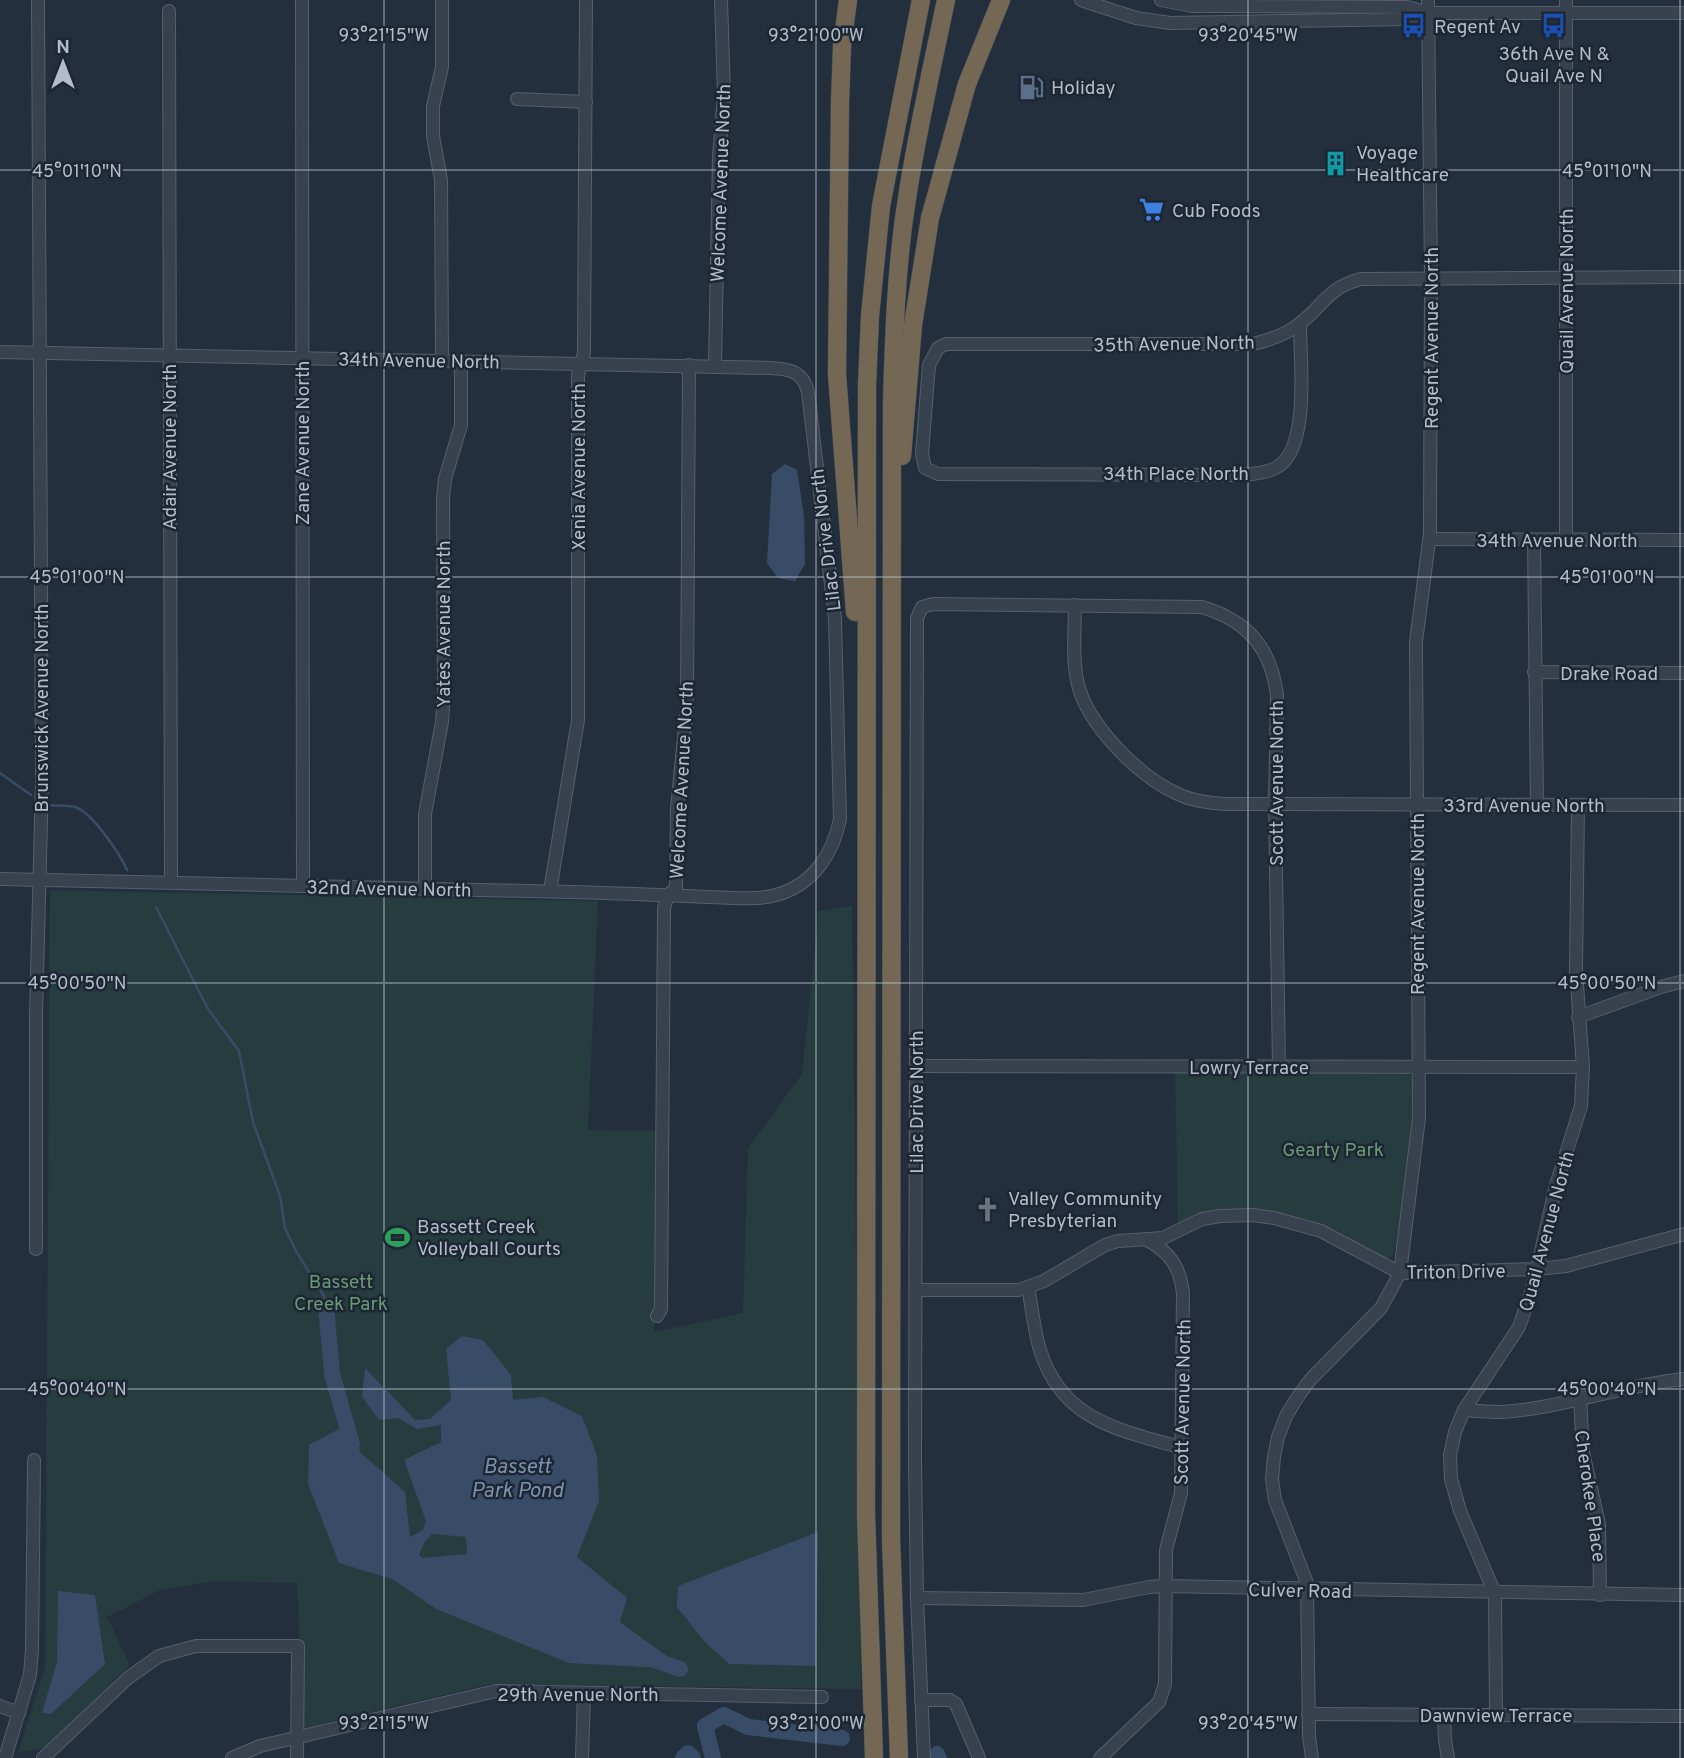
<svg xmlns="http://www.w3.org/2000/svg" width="1684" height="1758" font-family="Overpass,sans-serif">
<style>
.green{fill:#263c3f}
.water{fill:#394c67;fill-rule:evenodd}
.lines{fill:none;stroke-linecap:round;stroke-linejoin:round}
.stream{stroke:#394c67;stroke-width:2.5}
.river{stroke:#394c67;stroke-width:16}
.minor-casing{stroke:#565f6c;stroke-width:14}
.highway-casing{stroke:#434c59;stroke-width:19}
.minor{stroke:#38414e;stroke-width:12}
.highway{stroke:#746855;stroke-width:18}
.ticks{fill:none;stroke:#b4bcc9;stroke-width:2;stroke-opacity:0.45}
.labels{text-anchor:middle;stroke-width:5;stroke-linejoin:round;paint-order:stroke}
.poi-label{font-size:19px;fill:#b4bcc9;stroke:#1d2633;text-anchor:start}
.street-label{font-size:19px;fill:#b4bcc9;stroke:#1d2633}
.park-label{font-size:19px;fill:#6b9a76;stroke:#1d2633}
.water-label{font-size:21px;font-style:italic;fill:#7c92b1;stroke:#1d2633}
.ticks-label{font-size:18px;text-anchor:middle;fill:#b4bcc9;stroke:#1d2633;stroke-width:5;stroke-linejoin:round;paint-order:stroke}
</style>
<rect width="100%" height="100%" fill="#242f3e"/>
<g class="green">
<polygon points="50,890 598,901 588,1130 656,1131 654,1332 743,1313 748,1148 802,1074 819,911 852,906 861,1689 490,1684 304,1728 297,1583 214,1581 160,1590 107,1617 130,1665 45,1748 18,1752 45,1668"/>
<polygon points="1175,1071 1409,1073 1413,1079 1415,1106 1401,1227 1393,1256 1385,1259 1379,1257 1338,1231 1285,1215 1178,1224"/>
</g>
<g class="water">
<polygon points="785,464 797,470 804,516 805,564 795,581 778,578 767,563 772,474"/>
<path d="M462,1336L483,1340L511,1375L513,1400L543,1397L582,1416L597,1456L599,1501L577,1557L627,1598L620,1622L668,1657L665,1668L569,1663L436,1609L392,1579L339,1563L308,1484L309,1445L354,1421L360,1452L405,1492L410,1537L423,1530L426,1521L404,1460L441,1442V1425L417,1429L398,1418L379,1420L362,1397L365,1368L415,1420L430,1419L451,1400L446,1349ZM432,1534L466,1537L467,1554L423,1558L419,1555L425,1541Z"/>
<polygon points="818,1532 816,1666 729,1664 705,1642 677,1607 678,1586"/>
<polygon points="58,1591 95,1595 105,1664 51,1714 42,1713 57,1662"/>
</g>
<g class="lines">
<g class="stream">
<polyline points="0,773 31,795"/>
<path d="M47,805C56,806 67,805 75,807C92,812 120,854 127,870"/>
<polyline points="156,907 208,1009 239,1051 253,1122 280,1196 285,1228 296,1251 324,1296 326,1306"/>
</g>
<g class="river">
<polyline points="326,1306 332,1374 352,1444"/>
<polyline points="646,1657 680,1669"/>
<polyline points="937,1754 939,1758"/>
<polyline points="683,1758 688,1753 693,1758"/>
<polyline points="713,1758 705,1726 724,1715 748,1727 842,1738"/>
</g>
<defs>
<g id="minor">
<polyline points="302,0 303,885"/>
<polyline points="1081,0 1136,18 1170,23 1412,19 1428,13"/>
<polyline points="1161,0 1192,6 1222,6 1407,7 1428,13 1684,13"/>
<polyline points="1566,0 1566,540"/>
<polyline points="169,11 171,883"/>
<polyline points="517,99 586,102"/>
<path d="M1300,324C1300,359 1310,445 1279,466C1267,474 1251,474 1237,475L938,474L925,468L922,454L929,365L938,348L946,344H1253C1270,340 1286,335 1299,324C1324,306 1326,288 1361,279L1684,277"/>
<path d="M0,352L770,368C790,369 803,371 808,392L835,618L840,819C833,854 813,885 776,895C754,901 730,897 708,897C662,895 616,893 570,892C380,887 190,884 0,879"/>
<polyline points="442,360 441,180 433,136 433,106 442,67 442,0"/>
<polyline points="715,366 719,156 724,94 721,0"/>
<polyline points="1430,539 1684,540"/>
<polyline points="1534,540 1537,805"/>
<path d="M1075,605C1075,629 1072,656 1077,680C1085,723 1139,777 1178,794C1192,801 1209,803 1225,804L1684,805"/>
<polyline points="1534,672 1684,673"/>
<polyline points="425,888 425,814 442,722 444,693 443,498 445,479 461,425 461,360"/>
<polyline points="550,891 578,720 578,375 584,353 586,0"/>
<polyline points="1578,1017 1661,987 1684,981"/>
<polyline points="916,1066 1583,1067"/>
<polyline points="36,1249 36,1014 42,781 38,0"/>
<path d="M1028,1287C1032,1308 1034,1330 1040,1350C1062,1421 1120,1430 1182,1448"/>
<polyline points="917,1290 1019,1290 1044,1281 1105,1245 1118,1241 1163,1238 1202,1219 1220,1216 1253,1215 1274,1218 1321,1231 1400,1273 1537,1269 1566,1266 1684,1234"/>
<polyline points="657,1316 661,1309 664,908 668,895 676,888 677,808 687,707 689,365"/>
<polyline points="1580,1398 1583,1452 1599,1524 1600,1595"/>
<path d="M1464,1410C1477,1411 1490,1412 1502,1412C1562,1408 1623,1385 1684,1379"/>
<polyline points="917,1598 1083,1600 1149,1587 1163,1586 1684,1595"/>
<polyline points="921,1700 950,1700 956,1704 979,1758"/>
<polyline points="0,1706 19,1713"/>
<polyline points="1308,1714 1684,1716"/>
<polyline points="1444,1715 1445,1740 1448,1758"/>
<polyline points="1496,1715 1495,1594 1460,1511 1451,1479 1450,1455 1455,1432 1464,1410 1519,1327 1533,1287 1556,1185 1581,1106 1583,1067 1576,971 1578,805"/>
<polyline points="5,1758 30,1675 32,1650 34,1460"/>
<polyline points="43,1758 128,1678 159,1656 196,1646 298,1646 297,1758"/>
<polyline points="232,1758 260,1746 496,1691 822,1697"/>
<polyline points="582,1758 584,1693"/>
<path d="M924,1758L917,1598L915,1462L917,618L922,607L933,604L1202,607C1248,621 1271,648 1277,695L1275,803L1279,1067"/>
<path d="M1100,1758L1159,1702L1165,1684L1166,1550L1181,1493L1183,1293C1180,1267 1170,1252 1147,1240"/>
<polyline points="1312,1758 1309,1736 1307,1583 1275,1500 1272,1479 1274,1457 1278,1437 1286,1416 1297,1398 1310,1380 1381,1308 1400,1273 1419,1118 1416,642 1430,533 1431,278 1428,0"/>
</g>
<g id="highway">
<polyline points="848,0 842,46 840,102 837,374 855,612"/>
<polyline points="902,456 913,325 930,218 967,84 1001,0"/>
<polyline points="874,1758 866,1514 867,385 870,316 881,206 921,0"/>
<path d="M899,1758L891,1539L892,402C894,336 896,270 906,205C916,136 932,68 946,0"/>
</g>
</defs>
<use href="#minor" class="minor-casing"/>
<use href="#highway" class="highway-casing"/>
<use href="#minor" class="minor"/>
<use href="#highway" class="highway"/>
</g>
<path class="ticks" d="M384,0V1758M816,0V1758M1248,0V1758M1680,0V1758M0,170H1684M0,577H1684M0,983H1684M0,1389H1684"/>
<defs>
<symbol id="bus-bare" viewBox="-9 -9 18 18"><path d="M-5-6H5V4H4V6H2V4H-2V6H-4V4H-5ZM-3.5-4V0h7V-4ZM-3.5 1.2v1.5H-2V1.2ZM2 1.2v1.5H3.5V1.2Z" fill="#1a4fb4" stroke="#1d2633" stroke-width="2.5" paint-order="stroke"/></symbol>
<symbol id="fuel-bare" viewBox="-9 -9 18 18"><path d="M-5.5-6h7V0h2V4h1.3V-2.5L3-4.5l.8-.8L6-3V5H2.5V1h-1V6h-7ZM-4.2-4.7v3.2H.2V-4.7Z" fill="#5c6f8a" stroke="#1d2633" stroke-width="2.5" paint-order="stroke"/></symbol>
<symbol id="building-bare" viewBox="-9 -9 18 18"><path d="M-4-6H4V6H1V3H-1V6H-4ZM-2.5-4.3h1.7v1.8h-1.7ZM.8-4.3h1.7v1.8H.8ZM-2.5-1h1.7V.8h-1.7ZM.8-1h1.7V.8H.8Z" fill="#0f9aa8" stroke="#1d2633" stroke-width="2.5" paint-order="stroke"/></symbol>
<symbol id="supermarket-bare" viewBox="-9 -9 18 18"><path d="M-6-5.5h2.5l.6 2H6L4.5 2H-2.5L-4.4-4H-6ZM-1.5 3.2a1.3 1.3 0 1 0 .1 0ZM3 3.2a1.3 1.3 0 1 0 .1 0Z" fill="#3f7fe0" stroke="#1d2633" stroke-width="2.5" paint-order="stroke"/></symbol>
<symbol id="church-bare" viewBox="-9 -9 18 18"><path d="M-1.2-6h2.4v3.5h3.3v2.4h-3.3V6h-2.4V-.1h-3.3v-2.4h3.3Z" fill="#6b7280" stroke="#1d2633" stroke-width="2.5" paint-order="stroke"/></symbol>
<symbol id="stadium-bare" viewBox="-9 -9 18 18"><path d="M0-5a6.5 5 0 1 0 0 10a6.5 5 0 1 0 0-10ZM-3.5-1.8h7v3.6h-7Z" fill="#2e9e5b" stroke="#1d2633" stroke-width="2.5" paint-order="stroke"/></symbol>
</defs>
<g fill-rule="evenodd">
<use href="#bus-bare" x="1536" y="8" width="35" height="35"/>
<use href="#bus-bare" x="1396" y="8" width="35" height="35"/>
<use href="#fuel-bare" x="1014" y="70" width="35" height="35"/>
<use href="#building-bare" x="1318" y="146" width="35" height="35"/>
<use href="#supermarket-bare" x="1134" y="192" width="35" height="35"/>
<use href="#church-bare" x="970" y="1192" width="35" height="35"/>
<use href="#stadium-bare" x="380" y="1220" width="35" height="35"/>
</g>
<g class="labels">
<g class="poi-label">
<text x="1434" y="33">Regent Av</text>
<text x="1554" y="60" text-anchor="middle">36th Ave N &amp;<tspan x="1554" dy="22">Quail Ave N</tspan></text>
<text x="1051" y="94">Holiday</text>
<text x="1356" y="159">Voyage<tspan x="1356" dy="22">Healthcare</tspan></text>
<text x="1172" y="217">Cub Foods</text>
<text x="1008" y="1205">Valley Community<tspan x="1008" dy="22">Presbyterian</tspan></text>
<text x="417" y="1233">Bassett Creek<tspan x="417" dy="22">Volleyball Courts</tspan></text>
</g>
<g class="street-label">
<text transform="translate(720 183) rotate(-88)" y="7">Welcome Avenue North</text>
<text transform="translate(1566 291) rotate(-90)" y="7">Quail Avenue North</text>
<text transform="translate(1431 338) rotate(-90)" y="7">Regent Avenue North</text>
<text transform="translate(1174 343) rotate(-1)" y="7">35th Avenue North</text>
<text transform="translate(419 360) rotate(1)" y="7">34th Avenue North</text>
<text transform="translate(302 443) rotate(-90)" y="7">Zane Avenue North</text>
<text transform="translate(169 447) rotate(-90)" y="7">Adair Avenue North</text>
<text transform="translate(578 467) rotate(-90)" y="7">Xenia Avenue North</text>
<text x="1176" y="480">34th Place North</text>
<text transform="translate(825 540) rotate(-97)" y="7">Lilac Drive North</text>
<text x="1557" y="547">34th Avenue North</text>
<text transform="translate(443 624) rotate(-90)" y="7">Yates Avenue North</text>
<text x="1609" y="680">Drake Road</text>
<text transform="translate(41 708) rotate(-90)" y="7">Brunswick Avenue North</text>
<text transform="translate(681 780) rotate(-87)" y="7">Welcome Avenue North</text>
<text transform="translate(1276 783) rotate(-90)" y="7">Scott Avenue North</text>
<text x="1524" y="812">33rd Avenue North</text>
<text transform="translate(389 888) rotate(1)" y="7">32nd Avenue North</text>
<text transform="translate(1417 904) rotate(-90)" y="7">Regent Avenue North</text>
<text x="1249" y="1074">Lowry Terrace</text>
<text transform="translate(916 1102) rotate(-90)" y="7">Lilac Drive North</text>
<text transform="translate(1546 1231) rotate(-75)" y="7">Quail Avenue North</text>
<text transform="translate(1456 1271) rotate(-1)" y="7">Triton Drive</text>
<text transform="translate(1182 1402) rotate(-89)" y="7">Scott Avenue North</text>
<text transform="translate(1591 1496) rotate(82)" y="7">Cherokee Place</text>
<text transform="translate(1300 1590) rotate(1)" y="7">Culver Road</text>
<text x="578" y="1701">29th Avenue North</text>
<text x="1496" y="1722">Dawnview Terrace</text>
</g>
<g class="park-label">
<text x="1333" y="1156">Gearty Park</text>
<text x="341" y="1288">Bassett<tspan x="341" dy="22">Creek Park</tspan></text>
</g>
<g class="water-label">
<text x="517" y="1473">Bassett<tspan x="517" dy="24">Park Pond</tspan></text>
</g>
</g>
<g class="ticks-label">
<text x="384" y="41">93°21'15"W</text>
<text x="816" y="41">93°21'00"W</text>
<text x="1248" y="41">93°20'45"W</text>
<text x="77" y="177">45°01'10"N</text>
<text x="1607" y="177">45°01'10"N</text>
<text x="77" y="583">45°01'00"N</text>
<text x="1607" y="583">45°01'00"N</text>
<text x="77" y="989">45°00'50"N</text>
<text x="1607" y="989">45°00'50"N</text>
<text x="77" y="1395">45°00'40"N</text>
<text x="1607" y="1395">45°00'40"N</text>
<text x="384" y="1729">93°21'15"W</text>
<text x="816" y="1729">93°21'00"W</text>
<text x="1248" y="1729">93°20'45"W</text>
</g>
<g transform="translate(63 63)" stroke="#1d2633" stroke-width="5" paint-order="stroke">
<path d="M0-5L12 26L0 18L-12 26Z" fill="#b4bcc9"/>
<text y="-10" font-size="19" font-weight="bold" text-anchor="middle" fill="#b4bcc9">N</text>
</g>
</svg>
